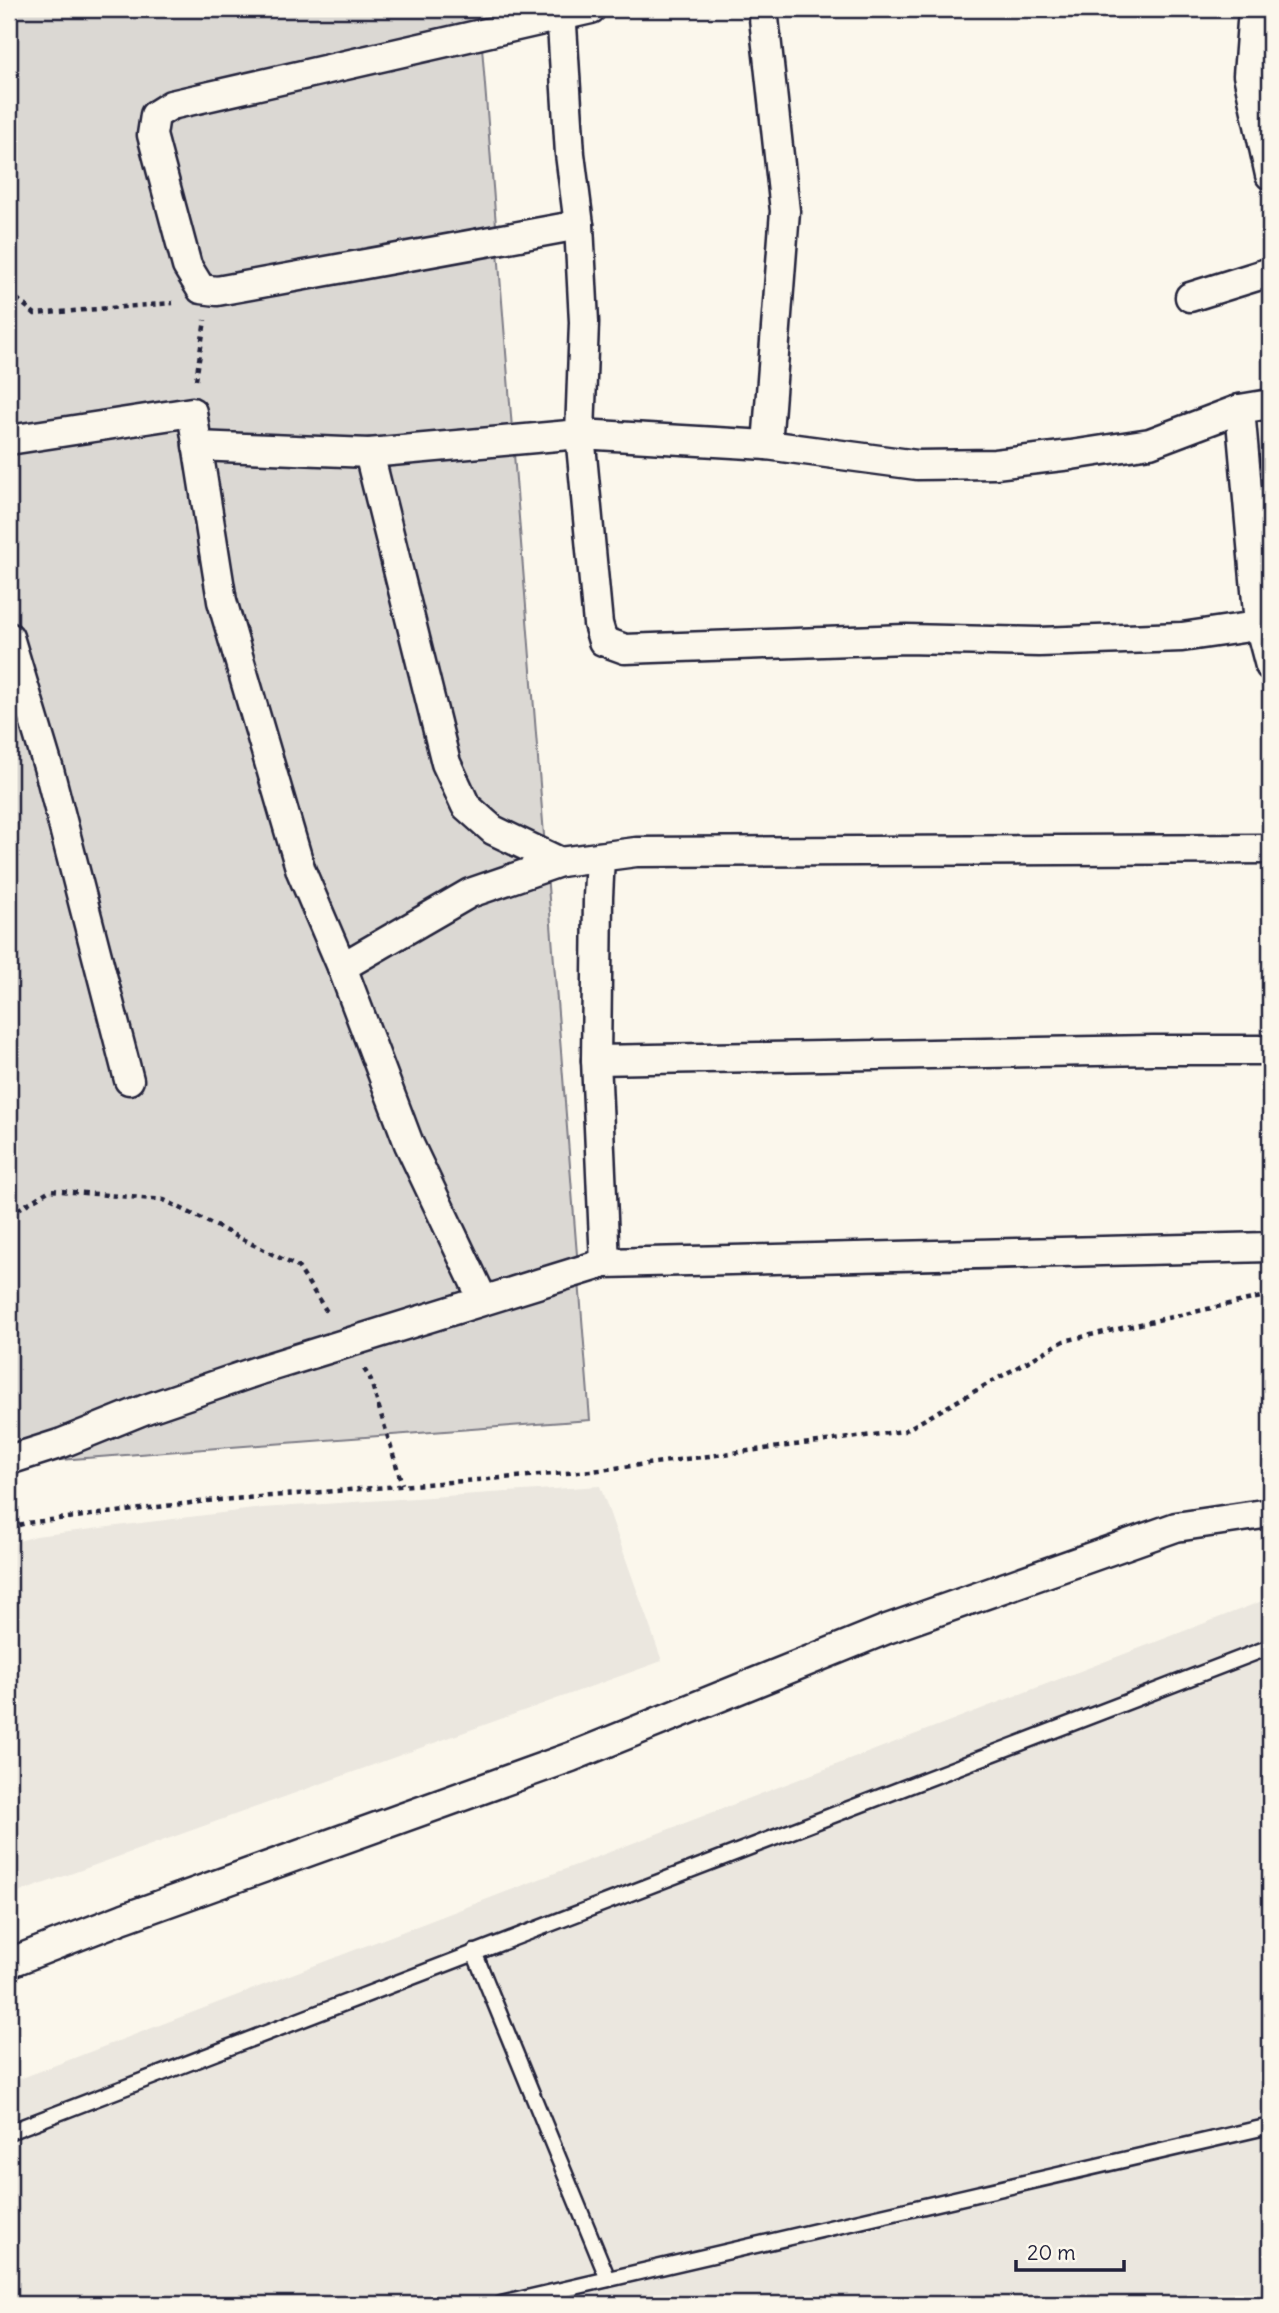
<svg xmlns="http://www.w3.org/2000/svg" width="1279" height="2313" font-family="Delius,sans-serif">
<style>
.built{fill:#ebe7df}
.green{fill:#dbd8d3;stroke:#7e7d87;stroke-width:2}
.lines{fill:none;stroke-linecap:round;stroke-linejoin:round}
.lane-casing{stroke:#22223b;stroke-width:19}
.street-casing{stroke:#22223b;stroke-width:33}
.path{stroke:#22223b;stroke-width:4.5;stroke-dasharray:5 5;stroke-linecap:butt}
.lane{stroke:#fbf7ec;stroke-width:14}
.street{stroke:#fbf7ec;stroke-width:28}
</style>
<rect width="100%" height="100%" fill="#fbf7ec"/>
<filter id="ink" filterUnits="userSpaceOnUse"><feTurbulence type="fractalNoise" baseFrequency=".0143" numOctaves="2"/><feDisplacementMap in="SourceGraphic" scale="14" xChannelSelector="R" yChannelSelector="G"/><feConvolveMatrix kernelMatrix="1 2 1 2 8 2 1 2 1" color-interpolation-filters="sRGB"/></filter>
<g filter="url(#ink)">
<g class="built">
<polygon points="600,1486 662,1661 9,1896 9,1544 36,1536 262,1508"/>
<polygon points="1270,1598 1270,2304 9,2304 9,2083"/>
</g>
<polygon class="green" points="9,9 479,9 590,1420 20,1463 9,1467"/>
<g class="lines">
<defs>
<g id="lane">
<polyline points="474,1952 608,2279"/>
<polyline points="9,2132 1270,1647"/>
<polyline points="501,2304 1270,2126"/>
</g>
<g id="street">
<polyline points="763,9 785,211 767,445"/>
<polyline points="1253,9 1248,75 1270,175"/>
<polyline points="579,225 217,291 201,289 187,266 152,135 155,115 171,105 591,9"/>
<polyline points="1190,297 1270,272"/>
<polyline points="1270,404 1240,409 1150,443 1071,455 995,464 917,465 767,445 580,434 598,624 603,641 625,649 906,639 1039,642 1182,637 1270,624"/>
<polyline points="1240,409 1259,624 1270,666"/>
<polyline points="9,440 192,412 222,601 301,871 342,967 409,1144 483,1300"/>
<polyline points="197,446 369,453 580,434 584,322 579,225 570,154 561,9"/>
<polyline points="369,453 446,763 466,806 493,830 560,862"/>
<polyline points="9,637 49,770 129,1080"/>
<polyline points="600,857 598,897 596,1060 605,1263 1270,1247"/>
<polyline points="342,967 470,893 560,862 636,852 1270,849"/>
<polyline points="596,1060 1153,1050 1270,1050"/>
<polyline points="9,1460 62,1443 146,1409 260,1370 605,1263"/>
<polyline points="9,1963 124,1918 571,1757 887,1629 1176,1527 1270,1513"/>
</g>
</defs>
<use href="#lane" class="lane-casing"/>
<use href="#street" class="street-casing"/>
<g class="path">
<polyline points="9,292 35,314 173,303"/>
<polyline points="196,380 205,320"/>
<polyline points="9,1215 50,1190 164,1200 298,1267 329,1315"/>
<polyline points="364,1369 370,1378 402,1484"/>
<polyline points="9,1528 26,1523 207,1501 592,1471 904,1431 1064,1341 1270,1295"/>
</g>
<use href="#lane" class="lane"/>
<use href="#street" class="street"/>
</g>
</g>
<rect width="1279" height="2313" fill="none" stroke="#fbf7ec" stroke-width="35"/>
<rect x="18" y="18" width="1244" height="2278" fill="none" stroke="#22223b" stroke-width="2.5" filter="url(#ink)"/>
<path d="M1016 2260v10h108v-10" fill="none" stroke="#22223b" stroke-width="3.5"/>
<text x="1027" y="2260" font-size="21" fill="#22223b" stroke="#fbf7ec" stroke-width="5" paint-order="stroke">20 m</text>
</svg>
